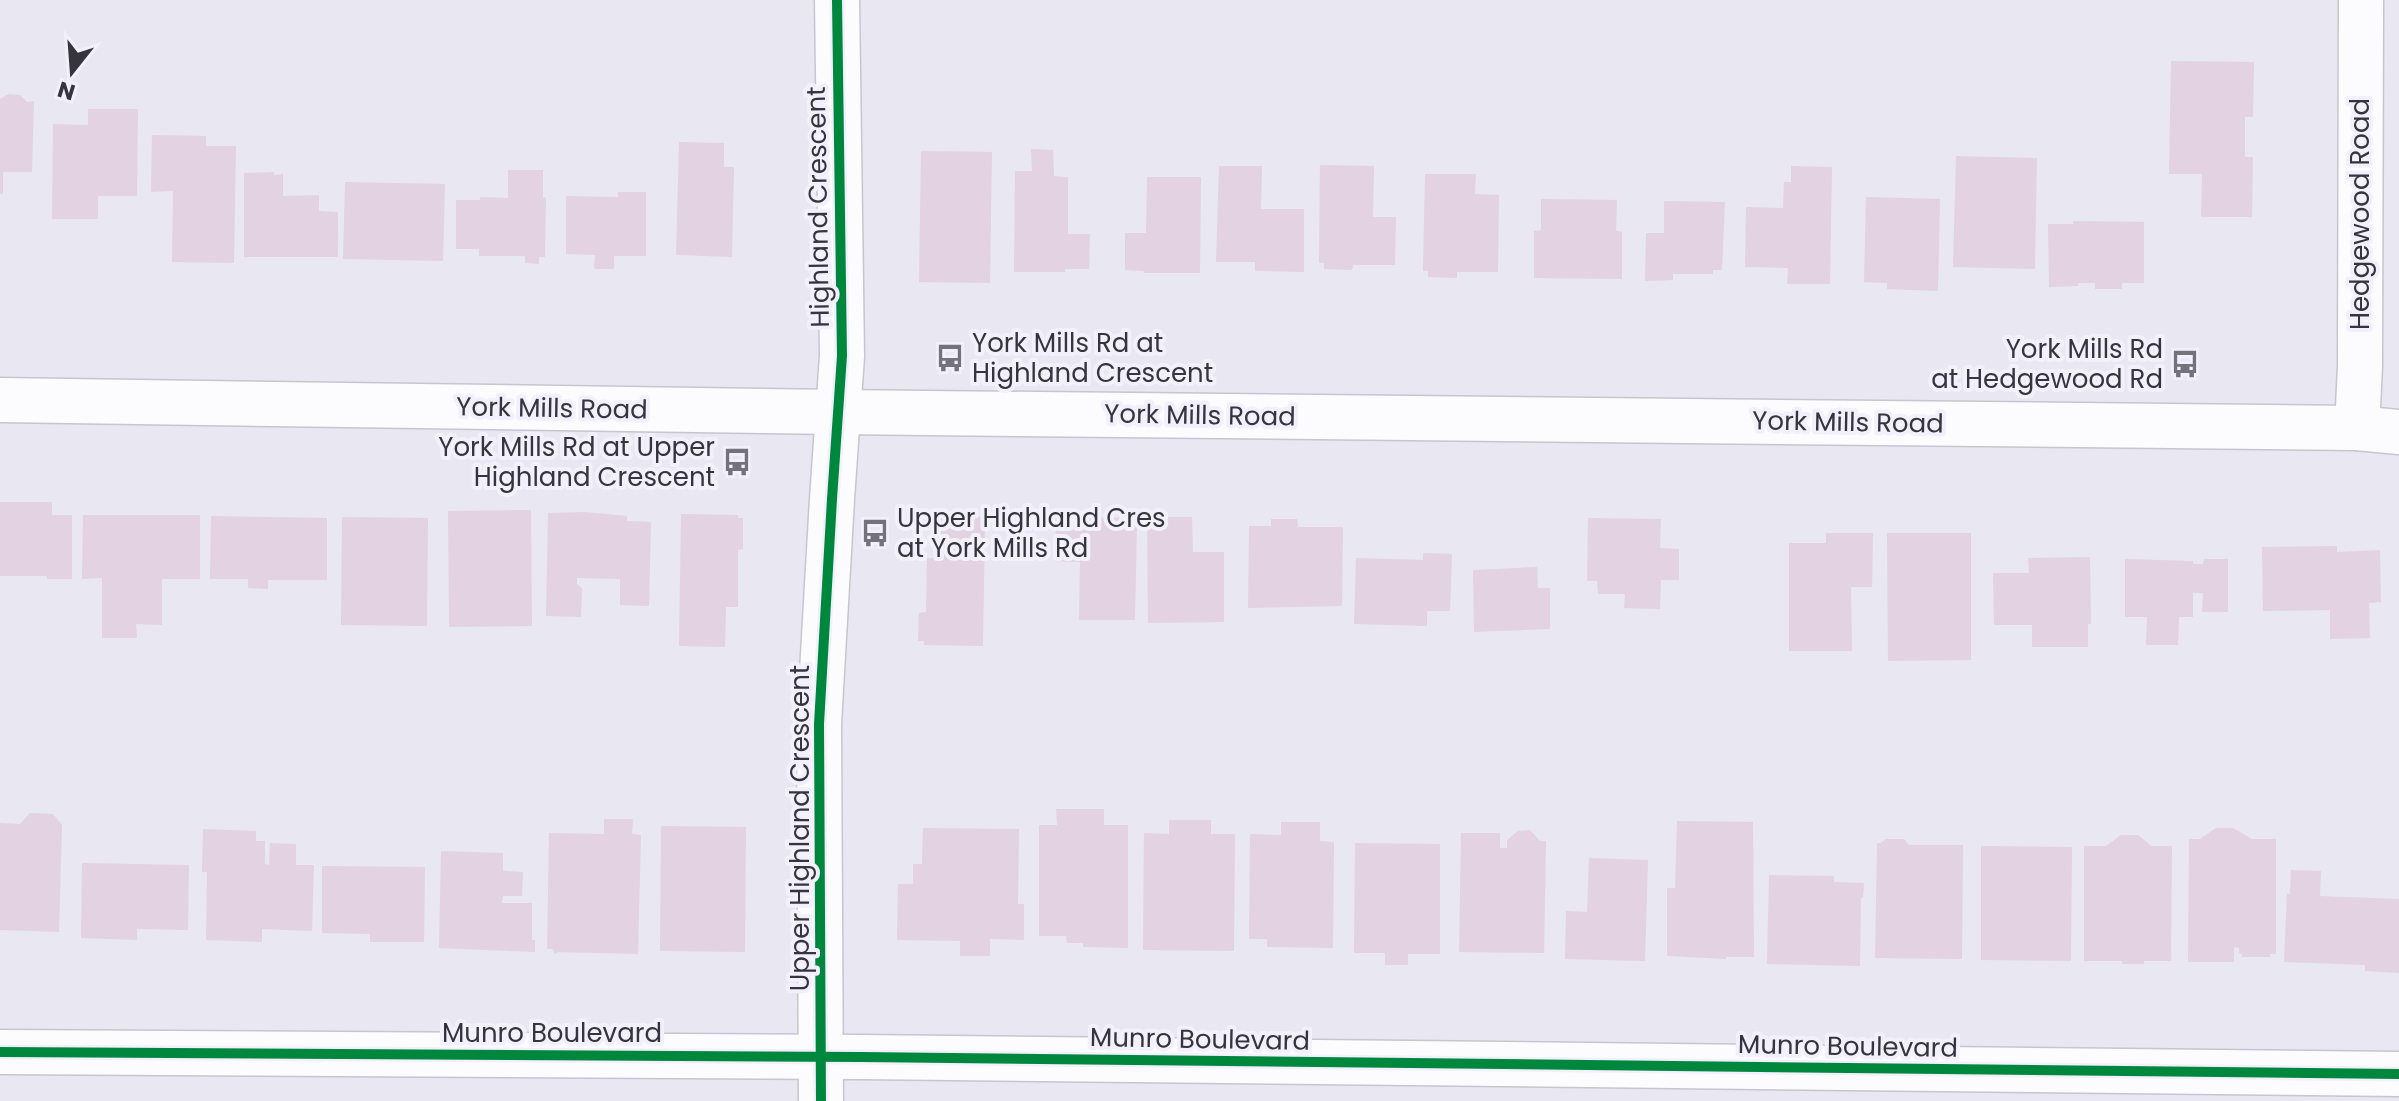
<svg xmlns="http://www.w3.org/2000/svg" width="2399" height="1101" font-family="Poppins,sans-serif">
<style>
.building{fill:#e2d2e2}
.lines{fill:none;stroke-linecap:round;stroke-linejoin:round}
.minor-casing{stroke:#c6c6ce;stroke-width:47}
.major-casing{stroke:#c6c6ce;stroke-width:47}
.minor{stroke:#fcfbfd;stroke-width:44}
.major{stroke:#fcfbfd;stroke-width:44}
.cycleway-casing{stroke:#f2f0fd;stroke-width:15}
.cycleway{stroke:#00873e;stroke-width:10}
.labels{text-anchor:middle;stroke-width:8;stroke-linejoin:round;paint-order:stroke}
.street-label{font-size:26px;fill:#36353d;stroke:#f2f0fd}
.poi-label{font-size:26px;fill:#36353d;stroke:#f2f0fd;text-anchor:start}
</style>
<rect width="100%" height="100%" fill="#e8e7f2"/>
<g class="building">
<polygon points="2171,61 2254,62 2253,117 2245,117 2245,157 2253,157 2252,217 2201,217 2202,174 2169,174"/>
<polygon points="9,94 20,95 27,102 34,101 32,172 3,172 3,194 0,194 0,99"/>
<polygon points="88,109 138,109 137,196 98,196 98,219 52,219 53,124 88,125"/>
<polygon points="152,135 206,136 206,146 236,146 234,263 172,262 173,191 151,192"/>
<polygon points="679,142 724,143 724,167 734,167 732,257 676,255"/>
<polygon points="1031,149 1053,150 1054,176 1068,177 1068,234 1090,234 1089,269 1065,269 1065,272 1014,272 1015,171 1032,171"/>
<polygon points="921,151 992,152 990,283 919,282"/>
<polygon points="1956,156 2037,158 2035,269 1953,267"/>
<polygon points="1320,165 1374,166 1373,217 1396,217 1395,265 1353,265 1352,270 1324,269 1324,263 1319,263"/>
<polygon points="1219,166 1262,166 1261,209 1304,209 1304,272 1255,271 1255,262 1216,262"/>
<polygon points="1791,166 1832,167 1830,284 1787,284 1788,268 1745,267 1746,207 1783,208 1784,182 1791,182"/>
<polygon points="508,170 543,170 543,198 546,197 545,257 539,257 539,264 525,263 525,256 479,256 479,249 456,249 456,200 480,200 480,197 508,198"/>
<polygon points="274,172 274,175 283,174 283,196 319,195 319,211 338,212 338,257 244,257 244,173"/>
<polygon points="1425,174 1476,174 1475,194 1499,195 1498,272 1457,272 1457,278 1428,277 1428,271 1423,271"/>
<polygon points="1147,177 1201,177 1200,273 1144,273 1144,271 1125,270 1125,233 1146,233"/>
<polygon points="345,182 445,184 443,261 343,259"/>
<polygon points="618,192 646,192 646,256 614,256 614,269 594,269 595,255 566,254 566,196 618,197"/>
<polygon points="1866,197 1940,199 1938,291 1887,289 1887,283 1864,282"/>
<polygon points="1541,199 1617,200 1616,231 1622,232 1622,279 1534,278 1534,231 1541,230"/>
<polygon points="1664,201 1725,202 1722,270 1713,270 1713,274 1673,274 1673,280 1645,281 1646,233 1664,233"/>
<polygon points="2073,221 2144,222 2144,283 2122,283 2122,289 2095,289 2095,283 2078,283 2078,286 2049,287 2048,224 2073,224"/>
<polygon points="0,502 52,502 52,515 72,515 72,579 47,579 47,576 0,576"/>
<polygon points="531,510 532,626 449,627 448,511"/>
<polygon points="585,512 627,516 627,521 651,522 649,606 620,605 620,579 577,578 577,584 582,588 581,617 546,616 548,513"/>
<polygon points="681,514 738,515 738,518 743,518 743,549 738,550 738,607 726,607 725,647 679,646"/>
<polygon points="83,515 200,515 200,579 162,579 162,625 136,624 137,638 102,638 102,578 82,579"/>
<polygon points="211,516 327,518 327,580 268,580 268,589 248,588 248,579 210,579"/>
<polygon points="342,517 428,518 427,626 341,625"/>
<polygon points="940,517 985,517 983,646 924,645 924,641 918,641 919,613 926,612 927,558 940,558"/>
<polygon points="1056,517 1137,518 1135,620 1079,620 1080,562 1055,561"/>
<polygon points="1147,517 1192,517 1193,552 1224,552 1224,622 1148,623"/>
<polygon points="1588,518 1661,519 1660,548 1679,549 1679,580 1661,580 1660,609 1624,608 1625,594 1598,594 1597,581 1587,581"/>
<polygon points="1271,519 1297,519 1298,527 1343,527 1342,606 1248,608 1249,526 1271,526"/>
<polygon points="1826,533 1873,533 1872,587 1851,587 1852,651 1789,651 1789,543 1826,543"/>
<polygon points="1887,533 1971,533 1971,660 1888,661"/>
<polygon points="2337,546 2337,552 2380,550 2381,602 2369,603 2370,638 2330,639 2330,610 2263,611 2262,547"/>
<polygon points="1423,553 1452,554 1450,611 1427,611 1427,626 1354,624 1356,558 1423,560"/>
<polygon points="2090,557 2091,624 2088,624 2088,647 2032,647 2032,625 1994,625 1993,573 2029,573 2028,558"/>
<polygon points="2125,559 2193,561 2193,564 2203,564 2204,559 2228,559 2228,612 2202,612 2203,593 2193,593 2193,617 2179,617 2178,645 2146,645 2147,617 2125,617"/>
<polygon points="1537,567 1538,588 1550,588 1550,629 1474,632 1473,570"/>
<polygon points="1056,809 1104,809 1104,825 1128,825 1128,948 1083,947 1083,943 1067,943 1066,936 1039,936 1039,825 1057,825"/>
<polygon points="30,813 53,814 62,825 59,932 0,930 0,823 20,824"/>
<polygon points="604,819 633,819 632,834 641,835 638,954 558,952 555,954 552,949 547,949 549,833 604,834"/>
<polygon points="1169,820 1211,820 1211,834 1235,834 1234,951 1143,950 1144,833 1169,834"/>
<polygon points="1677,821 1753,822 1754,957 1726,957 1726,959 1667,956 1667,888 1675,888"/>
<polygon points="1281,822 1320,822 1320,841 1334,842 1333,948 1267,947 1267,939 1249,939 1250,834 1281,835"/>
<polygon points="661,826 746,827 745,952 660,951"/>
<polygon points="923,828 1019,829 1018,904 1024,904 1024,940 990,939 990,956 960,956 960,941 897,940 898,884 913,884 913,864 922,864"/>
<polygon points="2216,828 2233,828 2252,839 2276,839 2276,954 2270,954 2270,957 2242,957 2242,954 2239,953 2239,948 2234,947 2234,962 2188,962 2189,839 2200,839"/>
<polygon points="203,829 256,831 256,841 265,841 265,864 269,865 270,843 296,844 296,865 314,865 312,931 262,929 262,942 206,940 207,872 202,872"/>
<polygon points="1530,830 1540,841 1546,841 1544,953 1459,952 1461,833 1500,833 1500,848 1507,848 1507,840 1518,831"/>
<polygon points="2121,835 2138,835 2151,846 2172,846 2171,961 2144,961 2144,964 2122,964 2122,961 2084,961 2084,846 2106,846"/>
<polygon points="1886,839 1904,839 1909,845 1963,845 1962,959 1875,958 1877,843 1881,843"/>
<polygon points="1355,843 1440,844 1440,954 1408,954 1408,965 1385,965 1385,953 1354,953"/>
<polygon points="1981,846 2072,847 2071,961 1981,960"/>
<polygon points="441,851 503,853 503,871 523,872 522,896 503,896 502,903 532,903 532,940 535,940 535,952 439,948"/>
<polygon points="1589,858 1648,860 1645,961 1565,959 1566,911 1587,912"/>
<polygon points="82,863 189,865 188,930 137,929 137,940 81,938"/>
<polygon points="322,866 425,867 424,942 370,942 370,934 322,933"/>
<polygon points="2291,870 2321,871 2320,896 2399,899 2399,973 2365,971 2365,965 2284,962 2287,894 2290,894"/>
<polygon points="1769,875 1834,876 1834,882 1864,883 1863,897 1861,898 1860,966 1767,964"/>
</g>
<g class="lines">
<defs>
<g id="minor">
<polyline points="2357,428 2360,366 2361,0"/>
<polyline points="0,1052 861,1057 2399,1074"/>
<polyline points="821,1101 819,724 832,499 842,356 837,0"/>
</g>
<polyline id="major" points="0,400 838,412 2357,428 2399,432"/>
</defs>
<use href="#minor" class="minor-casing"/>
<use href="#major" class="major-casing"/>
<use href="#minor" class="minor"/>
<use href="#major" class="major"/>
<defs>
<g id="cycleway">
<polyline points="0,1052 861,1057 2399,1074"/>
<polyline points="821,1101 819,724 832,499 842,356 837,0"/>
</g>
</defs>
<use href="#cycleway" class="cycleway-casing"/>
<use href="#cycleway" class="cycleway"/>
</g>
<defs>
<symbol id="bus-bare" viewBox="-9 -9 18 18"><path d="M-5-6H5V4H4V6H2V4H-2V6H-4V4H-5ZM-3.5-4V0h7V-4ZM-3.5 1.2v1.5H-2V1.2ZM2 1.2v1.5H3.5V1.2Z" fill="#74737c" stroke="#f2f0fd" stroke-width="2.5" paint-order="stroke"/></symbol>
</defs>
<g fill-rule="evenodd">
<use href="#bus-bare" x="930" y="338" width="40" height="40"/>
<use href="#bus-bare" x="2165" y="344" width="40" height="40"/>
<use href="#bus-bare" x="717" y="442" width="40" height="40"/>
<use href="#bus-bare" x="855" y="513" width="40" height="40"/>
</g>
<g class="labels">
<g class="street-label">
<text transform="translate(818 207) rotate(-91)" y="9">Highland Crescent</text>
<text transform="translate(2360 214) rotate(-90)" y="9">Hedgewood Road</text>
<text transform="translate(552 408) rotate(1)" y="9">York Mills Road</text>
<text transform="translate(1200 415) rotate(1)" y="9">York Mills Road</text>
<text transform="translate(1848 422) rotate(1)" y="9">York Mills Road</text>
<text transform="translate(800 828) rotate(-90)" y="9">Upper Highland Crescent</text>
<text x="552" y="1042">Munro Boulevard</text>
<text transform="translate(1200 1039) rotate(1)" y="9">Munro Boulevard</text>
<text transform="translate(1848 1046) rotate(1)" y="9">Munro Boulevard</text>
</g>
<g class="poi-label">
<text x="972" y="352">York Mills Rd at<tspan x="972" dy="30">Highland Crescent</tspan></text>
<text x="2163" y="358" text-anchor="end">York Mills Rd<tspan x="2163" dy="30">at Hedgewood Rd</tspan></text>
<text x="715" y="456" text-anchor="end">York Mills Rd at Upper<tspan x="715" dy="30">Highland Crescent</tspan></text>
<text x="897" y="527">Upper Highland Cres<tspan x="897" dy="30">at York Mills Rd</tspan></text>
</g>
</g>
<g transform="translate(72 72) rotate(197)" stroke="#f2f0fd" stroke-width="6" paint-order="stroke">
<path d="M0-6L14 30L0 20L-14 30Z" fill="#36353d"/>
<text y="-12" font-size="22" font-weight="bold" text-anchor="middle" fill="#36353d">N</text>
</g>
</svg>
